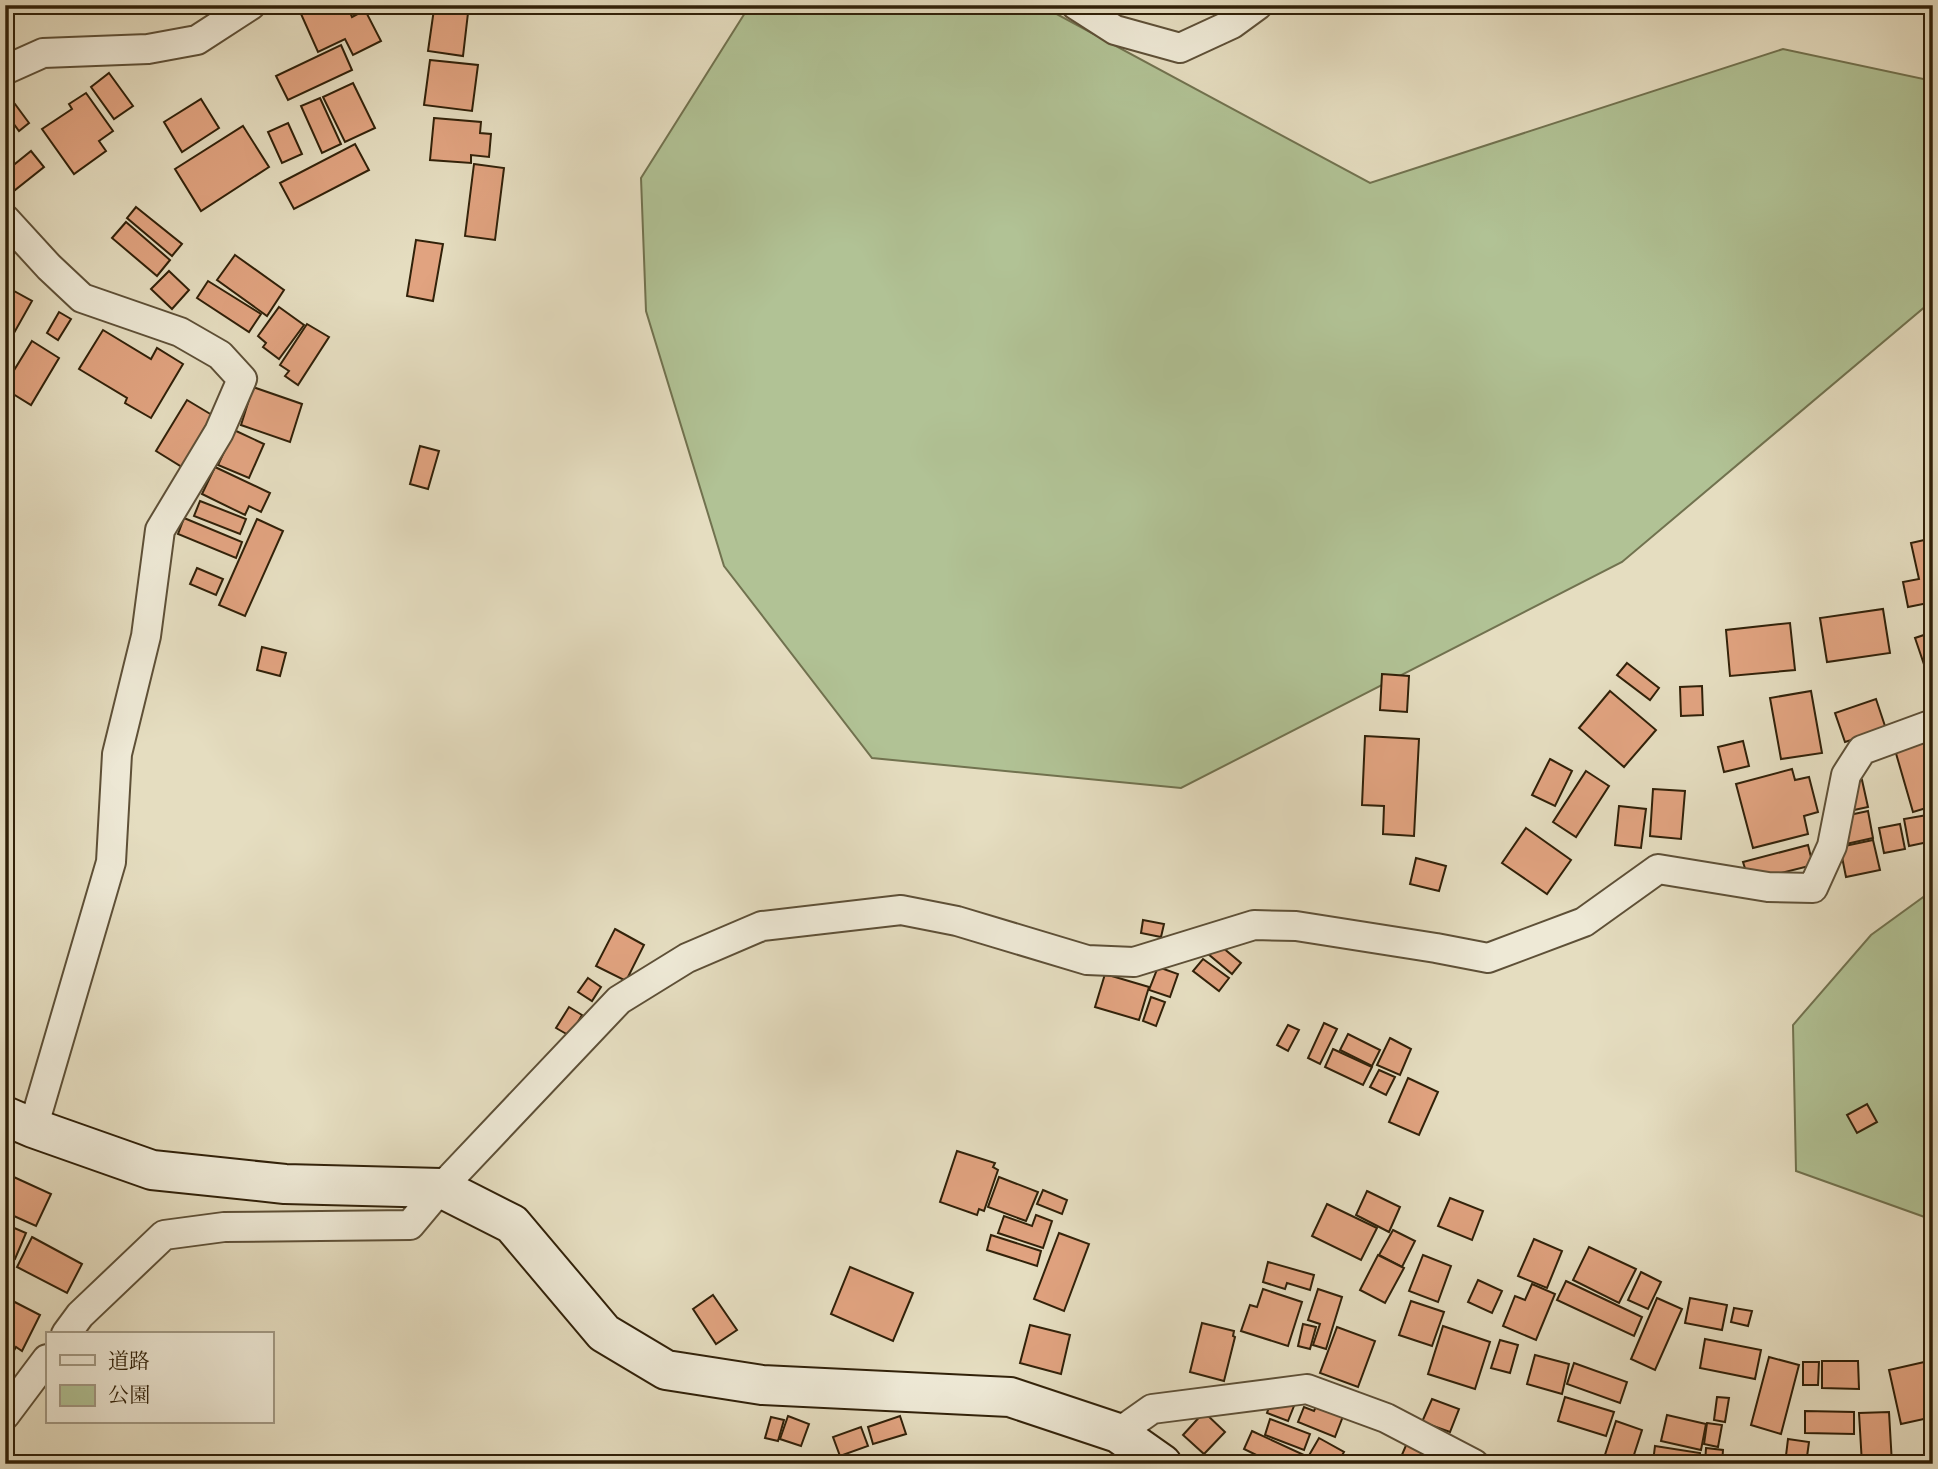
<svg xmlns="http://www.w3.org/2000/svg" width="1938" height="1469" font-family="'IM FELL Great Primer','Noto Serif JP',serif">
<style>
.green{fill:#b1c295;stroke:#71724f;stroke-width:2}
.building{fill:#e1a380;stroke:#312109;stroke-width:2}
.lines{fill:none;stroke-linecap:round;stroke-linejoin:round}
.street-casing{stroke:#5e5037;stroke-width:32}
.secondary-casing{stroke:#312109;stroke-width:42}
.street{stroke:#eee9d6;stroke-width:28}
.secondary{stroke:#eee9d6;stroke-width:38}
</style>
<rect width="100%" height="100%" fill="#e5ddc0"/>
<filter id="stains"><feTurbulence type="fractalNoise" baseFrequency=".00286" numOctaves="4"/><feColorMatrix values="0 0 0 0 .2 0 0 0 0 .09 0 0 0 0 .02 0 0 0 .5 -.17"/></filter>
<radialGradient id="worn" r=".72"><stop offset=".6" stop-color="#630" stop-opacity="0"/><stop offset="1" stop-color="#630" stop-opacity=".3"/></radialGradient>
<g class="green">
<polygon points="750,5 1040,5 1370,183 1783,49 1933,81 1933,300 1622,562 1181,788 872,758 724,566 646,311 641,178"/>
<polygon points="1933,890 1933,1220 1796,1171 1793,1025 1871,935"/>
</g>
<g class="building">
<polygon points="297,5 347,5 352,17 365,10 381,41 353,55 345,39 318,52"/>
<polygon points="434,9 468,13 463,56 428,51"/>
<polygon points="341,45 352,70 288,100 276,76"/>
<polygon points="430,60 478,65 472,111 424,105"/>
<polygon points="109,73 133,106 114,119 91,87"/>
<polygon points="353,83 375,128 345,142 323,97"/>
<polygon points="86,93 113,131 99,141 106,151 74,174 42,129 72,109 69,104"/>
<polygon points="320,98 341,144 322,153 301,106"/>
<polygon points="201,99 219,128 182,152 164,122"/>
<polygon points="15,104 29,123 19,131 5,112 5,110"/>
<polygon points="434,118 481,122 480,133 491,134 489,157 471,155 471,163 430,160"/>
<polygon points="288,123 302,154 282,163 268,132"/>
<polygon points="243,126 269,167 201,211 175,169"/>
<polygon points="355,144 369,170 294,209 280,183"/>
<polygon points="31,151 44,167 10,194 5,188 5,172"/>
<polygon points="474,164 504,168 495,240 465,236"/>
<polygon points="136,207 182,244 172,256 127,218"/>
<polygon points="126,222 170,260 157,276 112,238"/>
<polygon points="416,240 443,244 433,301 407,296"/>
<polygon points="235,255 284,290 267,316 217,280"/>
<polygon points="169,271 189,290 172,309 151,289"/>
<polygon points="208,281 261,314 249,332 197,298"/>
<polygon points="5,286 32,301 5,349"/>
<polygon points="279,307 304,325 279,359 263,347 266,343 258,336"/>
<polygon points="59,312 71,319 58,340 47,333"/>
<polygon points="307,324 329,337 298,385 285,376 289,371 280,365"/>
<polygon points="103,330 151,359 157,348 183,364 151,418 125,403 127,398 79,369"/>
<polygon points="32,341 59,358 31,405 5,389 5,385"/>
<polygon points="253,387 302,404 290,442 241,425"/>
<polygon points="187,400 212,415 182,467 156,451"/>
<polygon points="234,430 264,444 249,478 218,465"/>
<polygon points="420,446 439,451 428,489 410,484"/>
<polygon points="215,467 270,493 261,512 249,506 245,515 202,494"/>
<polygon points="200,501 246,519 240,534 194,516"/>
<polygon points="184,518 242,542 236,558 178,534"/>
<polygon points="257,519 283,531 245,616 219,605"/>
<polygon points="1933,538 1933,602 1908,607 1903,582 1919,579 1911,543"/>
<polygon points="197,568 223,579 216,595 190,584"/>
<polygon points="1883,609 1890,653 1827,662 1820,618"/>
<polygon points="1790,623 1795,670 1730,676 1726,630"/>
<polygon points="1933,632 1933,681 1930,682 1915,638"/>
<polygon points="262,647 286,653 280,676 257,670"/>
<polygon points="1627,663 1659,688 1650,700 1617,675"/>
<polygon points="1382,674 1409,676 1407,712 1380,710"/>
<polygon points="1702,686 1703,715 1681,716 1680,687"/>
<polygon points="1610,691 1656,730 1624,767 1579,728"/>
<polygon points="1811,691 1822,753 1781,759 1770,698"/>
<polygon points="1876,699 1886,729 1845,742 1835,713"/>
<polygon points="1365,736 1419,739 1414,836 1383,834 1384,806 1362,805"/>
<polygon points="1933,739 1933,806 1913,812 1895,750"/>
<polygon points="1743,741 1749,766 1724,772 1718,747"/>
<polygon points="1550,759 1572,771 1555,806 1532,795"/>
<polygon points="1792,769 1795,780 1809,777 1818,812 1804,816 1808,834 1753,848 1736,784"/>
<polygon points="1586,771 1609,786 1576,837 1553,822"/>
<polygon points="1862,780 1868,807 1854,810 1848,783"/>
<polygon points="1653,789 1685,791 1681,839 1650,836"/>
<polygon points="1619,806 1646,809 1641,848 1615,845"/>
<polygon points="1868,811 1873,838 1846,844 1840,817"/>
<polygon points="1933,814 1933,841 1909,846 1904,819"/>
<polygon points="1900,824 1905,849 1884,853 1879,828"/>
<polygon points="1526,828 1571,860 1547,894 1502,863"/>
<polygon points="1873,840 1880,870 1846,877 1840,847"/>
<polygon points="1808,845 1813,865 1749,881 1743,862"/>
<polygon points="1416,858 1446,866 1439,891 1410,884"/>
<polygon points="1143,920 1164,924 1161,937 1141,933"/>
<polygon points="615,929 644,945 626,981 596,966"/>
<polygon points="1216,942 1241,963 1232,974 1207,953"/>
<polygon points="1203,959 1229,978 1219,991 1193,971"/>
<polygon points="1158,967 1178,974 1170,997 1149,990"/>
<polygon points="1105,974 1149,987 1139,1020 1095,1007"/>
<polygon points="588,978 601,987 592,1001 578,992"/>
<polygon points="1151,997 1165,1002 1156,1026 1143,1021"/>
<polygon points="569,1007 582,1015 570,1036 556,1028"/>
<polygon points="1324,1023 1337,1029 1320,1064 1308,1058"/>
<polygon points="1288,1025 1299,1030 1288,1051 1277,1045"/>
<polygon points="1348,1034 1380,1050 1372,1066 1340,1050"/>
<polygon points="1390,1038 1411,1049 1400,1075 1377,1065"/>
<polygon points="1333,1049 1372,1067 1363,1085 1325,1067"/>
<polygon points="1379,1070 1395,1077 1386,1095 1370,1087"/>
<polygon points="1408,1078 1438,1092 1419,1135 1389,1122"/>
<polygon points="1867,1104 1877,1122 1857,1133 1847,1115"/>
<polygon points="957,1151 995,1163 993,1167 998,1170 984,1211 979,1209 977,1215 940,1202"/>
<polygon points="5,1173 51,1194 36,1226 5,1212"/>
<polygon points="999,1177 1038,1192 1026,1221 988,1207"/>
<polygon points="1043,1190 1067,1200 1062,1214 1037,1204"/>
<polygon points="1367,1191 1400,1207 1389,1232 1356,1215"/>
<polygon points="1450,1198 1483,1211 1472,1240 1438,1226"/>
<polygon points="1327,1204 1377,1228 1361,1260 1312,1236"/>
<polygon points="1036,1215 1052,1221 1043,1248 998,1233 1004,1216 1032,1226"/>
<polygon points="5,1224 26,1233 15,1259 5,1255"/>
<polygon points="1393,1230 1415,1241 1402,1267 1379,1255"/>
<polygon points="1059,1233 1089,1244 1064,1311 1034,1299"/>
<polygon points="991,1235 1041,1251 1037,1266 987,1250"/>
<polygon points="32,1237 82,1264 67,1293 17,1267"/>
<polygon points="1534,1239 1562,1251 1547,1288 1518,1276"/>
<polygon points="1589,1247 1636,1269 1619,1303 1573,1280"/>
<polygon points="1378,1255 1404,1268 1385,1303 1360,1290"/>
<polygon points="1423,1255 1451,1266 1438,1302 1409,1291"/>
<polygon points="1268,1262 1314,1275 1310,1290 1287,1283 1285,1289 1263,1282"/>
<polygon points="850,1267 913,1293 893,1341 831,1314"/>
<polygon points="1641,1272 1661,1282 1648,1309 1628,1300"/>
<polygon points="1478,1280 1502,1291 1492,1313 1468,1302"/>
<polygon points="1566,1281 1642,1317 1634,1336 1557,1300"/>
<polygon points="1532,1284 1555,1294 1536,1340 1503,1326 1515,1296 1525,1300"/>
<polygon points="1263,1289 1302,1302 1288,1346 1241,1331 1250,1305 1257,1307"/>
<polygon points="1318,1289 1342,1297 1326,1349 1313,1345 1320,1324 1308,1320"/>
<polygon points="713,1295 737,1330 716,1344 693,1309"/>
<polygon points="5,1297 40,1315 22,1351 16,1347 12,1354 5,1351"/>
<polygon points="1657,1298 1682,1309 1655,1370 1631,1359"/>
<polygon points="1690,1298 1727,1305 1722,1330 1685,1323"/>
<polygon points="1411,1301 1444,1312 1432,1346 1399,1335"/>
<polygon points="1734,1308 1752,1311 1748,1326 1731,1322"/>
<polygon points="1202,1323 1234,1331 1233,1336 1235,1337 1224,1381 1190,1372"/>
<polygon points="1303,1324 1316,1327 1310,1349 1298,1346"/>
<polygon points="1030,1325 1070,1335 1061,1374 1020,1363"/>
<polygon points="1443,1326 1490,1342 1475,1389 1428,1374"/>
<polygon points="1337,1327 1375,1341 1358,1387 1320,1373"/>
<polygon points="1705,1339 1761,1350 1755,1379 1700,1368"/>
<polygon points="1500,1340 1518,1345 1510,1373 1491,1368"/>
<polygon points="1535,1355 1569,1364 1562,1394 1527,1384"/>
<polygon points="1769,1357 1799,1365 1781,1434 1751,1425"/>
<polygon points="1933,1360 1933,1417 1901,1424 1889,1370"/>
<polygon points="1822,1361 1858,1361 1859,1389 1822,1388"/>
<polygon points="1803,1362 1819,1362 1818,1385 1803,1385"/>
<polygon points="1574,1363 1627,1382 1620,1403 1567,1384"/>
<polygon points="1565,1397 1614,1412 1606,1436 1558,1421"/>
<polygon points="1717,1397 1729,1398 1725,1422 1714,1420"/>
<polygon points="1272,1399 1294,1406 1288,1421 1267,1413"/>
<polygon points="1432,1399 1459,1409 1450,1432 1422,1422"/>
<polygon points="1319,1400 1345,1411 1335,1437 1298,1422 1304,1407 1314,1411"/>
<polygon points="1805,1411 1854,1412 1854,1434 1805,1433"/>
<polygon points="1204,1412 1225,1432 1204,1454 1183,1435"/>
<polygon points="1889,1412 1892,1464 1862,1464 1859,1413"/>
<polygon points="1667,1415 1706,1424 1701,1450 1661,1441"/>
<polygon points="788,1416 809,1424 801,1446 780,1439"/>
<polygon points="900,1416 906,1434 873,1444 868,1427"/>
<polygon points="771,1417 784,1420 778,1441 765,1438"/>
<polygon points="1270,1419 1310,1434 1304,1450 1265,1435"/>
<polygon points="1616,1421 1642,1430 1631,1464 1602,1464"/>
<polygon points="1707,1423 1722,1425 1718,1447 1704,1444"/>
<polygon points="861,1427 868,1446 840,1456 833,1437"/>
<polygon points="1252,1431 1304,1455 1300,1464 1275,1464 1244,1449"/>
<polygon points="1319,1438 1344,1452 1337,1464 1304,1464"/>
<polygon points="1788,1439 1809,1442 1806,1464 1785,1464"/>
<polygon points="1407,1443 1452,1464 1398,1464"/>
<polygon points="1655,1446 1700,1453 1699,1464 1653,1462"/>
<polygon points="1706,1448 1723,1450 1722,1464 1705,1464"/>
</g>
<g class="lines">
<defs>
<g id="street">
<polyline points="1076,5 1115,30 1180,48 1232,24 1258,5"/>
<polyline points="5,70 43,53 148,49 197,40 251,5"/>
<polyline points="5,219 49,267 82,298 180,332 220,355 242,379 219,432 160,530 146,636 117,754 111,862 33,1128"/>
<polyline points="66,1334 80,1315 164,1235 224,1227 410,1225 441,1188 619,1000 687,958 762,926 901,910 957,921 1087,960 1134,962 1254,925 1296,926 1436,948 1488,958 1584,922 1658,869 1768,887 1813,888 1832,846 1846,775 1862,750 1933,724"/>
<polyline points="5,1415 47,1359"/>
<polyline points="1118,1433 1152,1409 1307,1389 1386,1418 1474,1464"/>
</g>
<polyline id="secondary" points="5,1116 33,1128 152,1170 285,1184 441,1188 512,1224 604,1333 666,1370 762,1385 1010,1397 1118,1433 1162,1464"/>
</defs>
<use href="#street" class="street-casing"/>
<use href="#secondary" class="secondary-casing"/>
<use href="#street" class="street"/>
<use href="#secondary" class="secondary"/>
</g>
<rect width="1938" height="1469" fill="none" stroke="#e5ddc0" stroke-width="28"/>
<rect x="7" y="7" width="1924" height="1455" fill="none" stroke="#312109" stroke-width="3.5"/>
<rect x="14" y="14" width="1910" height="1441" fill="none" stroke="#312109" stroke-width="2"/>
<rect x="46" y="1332" width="228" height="91" fill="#eee9d6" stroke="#a29984" stroke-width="2"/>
<rect x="60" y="1355" width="35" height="10" fill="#eee9d6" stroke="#a29984" stroke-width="2"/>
<text x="108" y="1368" font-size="21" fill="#312109">道路</text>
<rect x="60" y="1385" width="35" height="21" fill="#b1c295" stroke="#a29984" stroke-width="2"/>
<text x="108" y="1402" font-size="21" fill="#312109">公園</text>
<rect width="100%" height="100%" filter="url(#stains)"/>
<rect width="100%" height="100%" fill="url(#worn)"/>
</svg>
